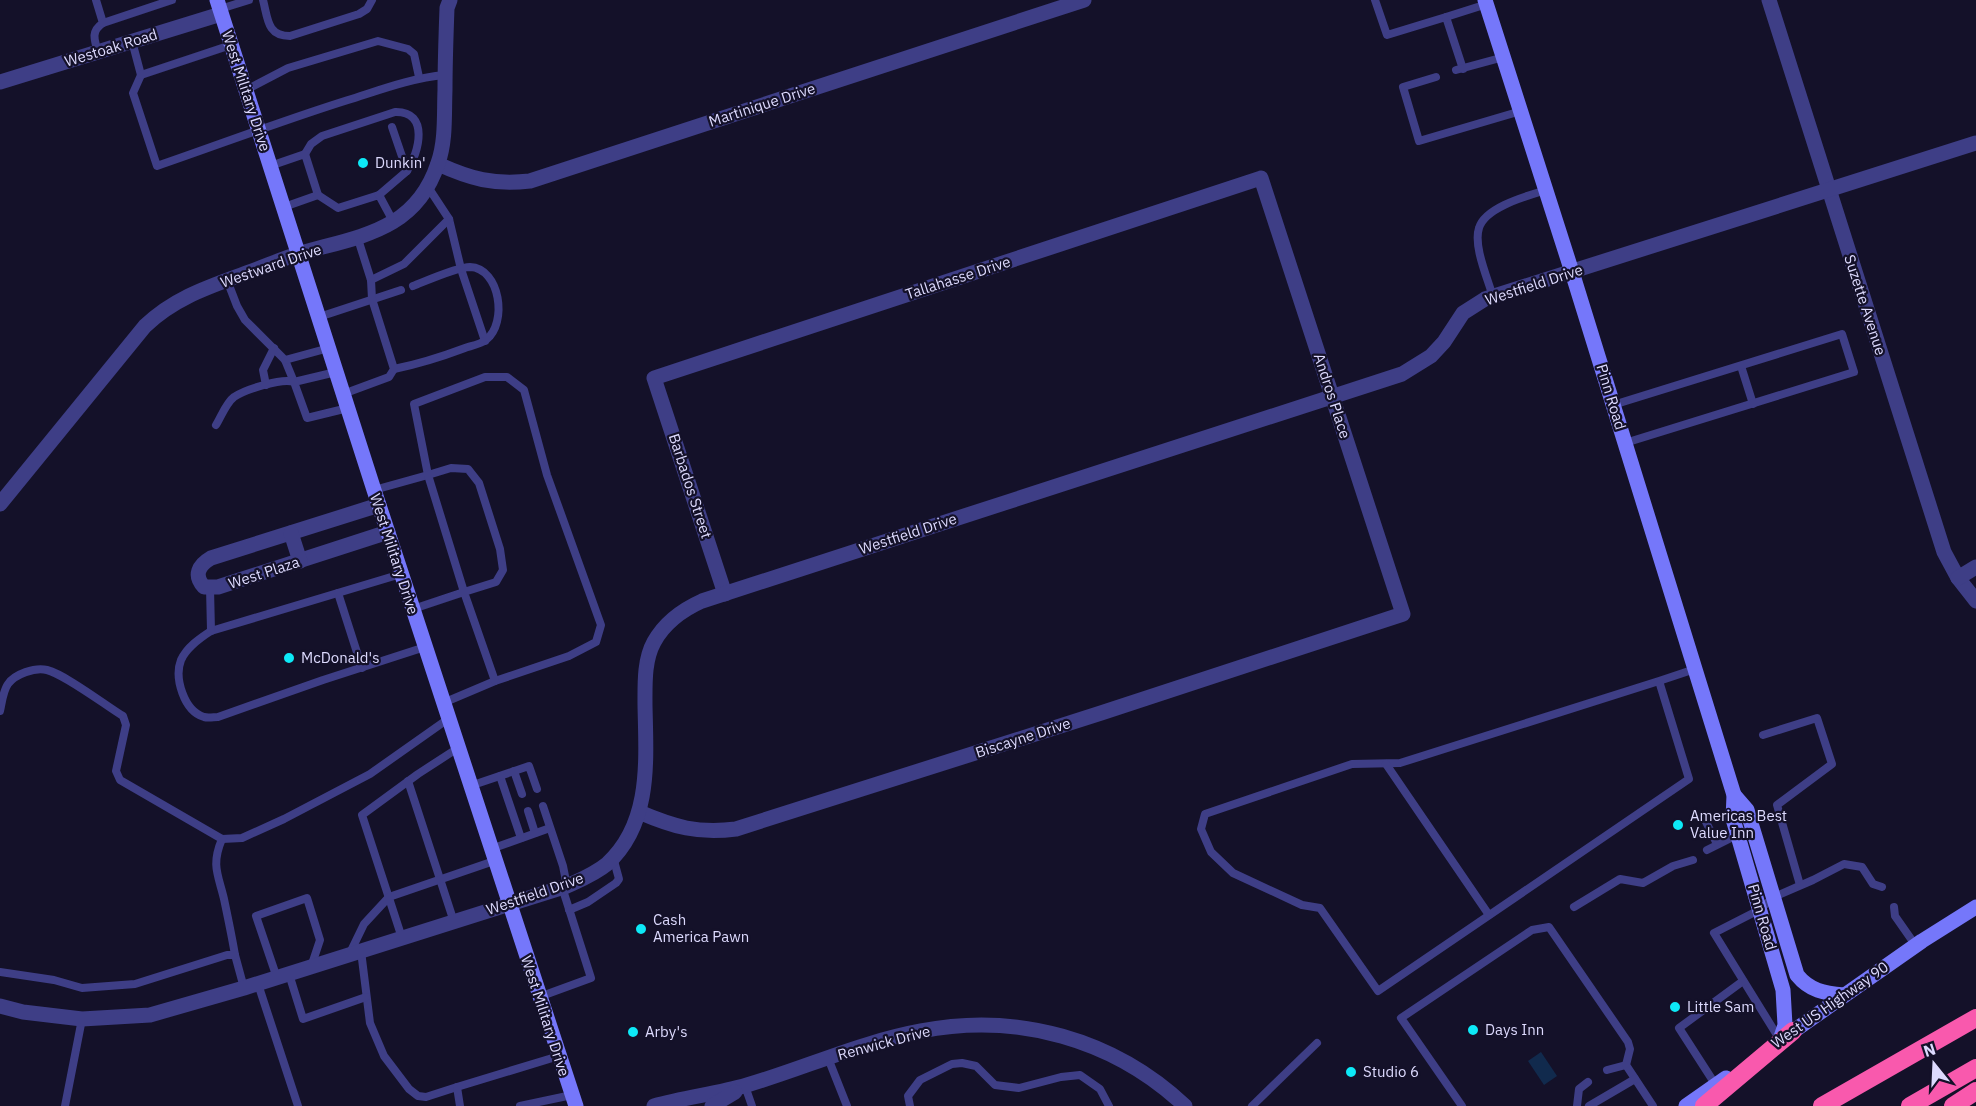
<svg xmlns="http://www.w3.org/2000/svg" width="1976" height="1106" font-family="'IBM Plex Sans',sans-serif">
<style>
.water{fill:#112a4d}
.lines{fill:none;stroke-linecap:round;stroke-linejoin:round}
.lane{stroke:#3e3e86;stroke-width:8}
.street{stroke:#3e3e86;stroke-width:15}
.secondary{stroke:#7577fa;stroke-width:15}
.highway{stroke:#f959ad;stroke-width:18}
.poi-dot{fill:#0de9f7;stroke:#141129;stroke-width:2}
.labels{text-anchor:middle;stroke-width:4.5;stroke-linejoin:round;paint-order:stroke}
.street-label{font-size:15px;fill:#dddafe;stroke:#141129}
.poi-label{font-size:15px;fill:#dddafe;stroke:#141129;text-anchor:start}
</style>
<rect width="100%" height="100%" fill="#141129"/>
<polygon class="water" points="1541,1052 1557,1076 1544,1085 1528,1061"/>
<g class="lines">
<g class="lane">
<path d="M96,0L103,23C91,31 94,39 98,52"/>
<path d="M263,0C268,19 267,36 290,36L359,14L367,9L372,0"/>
<polyline points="1375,0 1387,35 1446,17 1463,69"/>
<polyline points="220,9 249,0"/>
<polyline points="1446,17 1487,4"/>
<polyline points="103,23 172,0"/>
<path d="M132,41L141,75L133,93L157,166C221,144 284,120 348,100C380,90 411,78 445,75"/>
<polyline points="1456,70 1504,57"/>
<polyline points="141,75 231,45"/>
<polyline points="1436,77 1403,87 1419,141 1521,111"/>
<polyline points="246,90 288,68 378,41 408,49 414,54 419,77"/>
<path d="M305,154L311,144L322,136L395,112C430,111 419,153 407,171"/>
<polyline points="270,166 305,154 318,195 284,207"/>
<polyline points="428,187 449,219 461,269 485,341"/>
<polyline points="318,195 338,208 379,195 394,223"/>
<polyline points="379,195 407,171 392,127"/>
<polyline points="227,280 237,306 245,320 285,360 294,382 336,372"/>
<polyline points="371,280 404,264 449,219"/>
<path d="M1493,297C1488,279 1473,246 1479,228C1485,207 1527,196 1546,190"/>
<polyline points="319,317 401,290"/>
<polyline points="285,360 329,348"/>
<polyline points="1741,366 1753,404"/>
<path d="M394,369C419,364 441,357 465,348C471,346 481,344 486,340C508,323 500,268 470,267C457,267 426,281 413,286"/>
<polyline points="266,385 263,370 274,348"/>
<polyline points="343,394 389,377 394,369 372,299 371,280 358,239"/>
<polyline points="1613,405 1842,334 1854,372 1625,443"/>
<path d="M216,425C221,417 226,403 234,397C246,389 282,378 294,382L307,418L348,408"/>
<polyline points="374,490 428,475 414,404 485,377 507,377 524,390 547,475 601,625 596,642 569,656 495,681 443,703"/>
<path d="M401,574L211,631C200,638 187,647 181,660C174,678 184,711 204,717C208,718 214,717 218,717L323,680L425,647"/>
<polyline points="210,588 211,631"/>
<polyline points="338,593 362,668"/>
<polyline points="413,609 464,592 428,475 451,468 468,469 479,483 500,549 503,570 496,582 464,592 495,681"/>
<polyline points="1659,681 1689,779 1378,991 1320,908 1302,905 1233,873 1211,852 1201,829 1205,814 1352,764 1400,763 1659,681 1695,669"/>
<path d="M0,711C2,702 3,691 8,684C15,674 35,667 47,670C66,675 105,705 123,716L126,725L116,771L120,780L222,839L242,838L284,819L370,774L448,719"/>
<polyline points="1763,735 1817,718 1832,764 1777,805 1800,885"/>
<polyline points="1386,764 1489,915"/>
<polyline points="514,771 522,794"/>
<polyline points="500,776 521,838"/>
<polyline points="408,781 454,922"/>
<polyline points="470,786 529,766 537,789"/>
<polyline points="543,806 563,866 567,886"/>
<polyline points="528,811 535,833"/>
<polyline points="1703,816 1717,844"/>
<path d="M222,839C211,865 218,874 224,899C228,918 232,937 235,955"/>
<polyline points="491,849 550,828"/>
<polyline points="1707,850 1741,833"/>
<polyline points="1574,907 1620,879 1643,883 1673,866 1693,860"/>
<polyline points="1894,907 1895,916 1916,946"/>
<polyline points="569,910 588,902 616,883 619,879 613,857"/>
<polyline points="402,938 362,815 418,774 458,748"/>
<polyline points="361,951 370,1023 384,1056 409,1089 418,1096 426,1097 457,1087"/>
<polyline points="349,955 364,924 389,897 494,861"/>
<polyline points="0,972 54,980 82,988 135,984 227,955 235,955 244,988"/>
<polyline points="289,974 303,1019 366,997"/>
<polyline points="277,978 256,916 307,898 320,940 311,967"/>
<polyline points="258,984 298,1106"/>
<polyline points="539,997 591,978 562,887"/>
<polyline points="1780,1040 1714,933 1759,910 1774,897 1813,880 1844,864 1862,867 1873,884 1882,887"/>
<polyline points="828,1058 847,1106"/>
<polyline points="1607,1070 1626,1065"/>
<polyline points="745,1086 752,1106"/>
<polyline points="1717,1087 1679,1028 1743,981"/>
<polyline points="65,1106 82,1019"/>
<polyline points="460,1106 457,1087 559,1056"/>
<polyline points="520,1106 572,1095"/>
<polyline points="910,1106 908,1096 920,1080 952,1064 962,1063 976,1066 995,1085 1019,1088 1061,1077 1080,1075 1100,1089 1109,1106"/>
<polyline points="1252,1106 1317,1043"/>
<polyline points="1462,1106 1401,1018 1532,930 1549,927 1628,1042 1630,1049 1626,1065 1653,1106"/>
<polyline points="1577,1106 1579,1089 1588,1082"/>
<polyline points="1589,1106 1635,1079"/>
</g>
<g class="street">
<polyline points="1769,0 1944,552 1958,578 1976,601"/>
<polyline points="0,82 221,14"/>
<path d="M438,164C471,179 493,185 530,181L1084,0"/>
<path d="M0,504L145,326C175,297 211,286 249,272C266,266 284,258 301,253C360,236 416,231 438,163C446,141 444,114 445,90C445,63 446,35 447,8L450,0"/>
<path d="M379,505L211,558C199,565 193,575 204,587H218L388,532"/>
<polyline points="291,533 300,561"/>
<polyline points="1958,578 1976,567"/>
<path d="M639,812C674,827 698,834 736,829L1101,713L1403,614L1261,178L654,378L725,594"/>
<path d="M0,1006L23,1012L82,1019L150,1015L244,988L567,886C580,880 595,874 607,864C652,823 646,760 645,705C645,684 644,660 654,642C665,622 682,610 702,601L1402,374L1431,356L1444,342L1463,313L1485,299L1976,143"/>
<path d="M654,1106C685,1097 717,1094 747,1085C805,1068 861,1042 921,1031C1017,1012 1114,1039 1185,1106"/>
<polyline points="712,1106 735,1092"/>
</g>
<g class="secondary">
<polyline points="217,0 374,490 576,1106"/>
<polyline points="1485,0 1572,272 1734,795 1733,819 1783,990 1785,1025 1780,1040"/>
<path d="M1734,795L1747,810L1797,975C1810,991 1824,993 1844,995"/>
<polyline points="1785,1037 1922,941 1976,907"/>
<polyline points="1686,1106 1726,1078"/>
</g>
<g class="highway">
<polyline points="1704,1106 1793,1031"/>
<polyline points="1822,1106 1976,1018"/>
<polyline points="1910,1106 1976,1068"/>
<polyline points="1953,1106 1976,1091"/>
</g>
</g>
<g class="poi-dot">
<circle cx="363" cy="163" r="6"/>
<circle cx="289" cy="658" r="6"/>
<circle cx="1678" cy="825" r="6"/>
<circle cx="641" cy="929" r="6"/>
<circle cx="1675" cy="1007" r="6"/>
<circle cx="1473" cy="1030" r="6"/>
<circle cx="633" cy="1032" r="6"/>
<circle cx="1351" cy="1072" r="6"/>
</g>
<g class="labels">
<g class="street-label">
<text transform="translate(111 48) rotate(-17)" y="5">Westoak Road</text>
<text transform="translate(246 91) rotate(72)" y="5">West Military Drive</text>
<text transform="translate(762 105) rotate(-18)" y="5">Martinique Drive</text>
<text transform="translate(271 266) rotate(-19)" y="5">Westward Drive</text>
<text transform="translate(958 278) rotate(-18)" y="5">Tallahasse Drive</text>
<text transform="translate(1534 285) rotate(-18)" y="5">Westfield Drive</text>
<text transform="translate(1865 305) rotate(72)" y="5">Suzette Avenue</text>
<text transform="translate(1332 396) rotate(72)" y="5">Andros Place</text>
<text transform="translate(1611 397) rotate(73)" y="5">Pinn Road</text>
<text transform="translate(690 486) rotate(72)" y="5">Barbados Street</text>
<text transform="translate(908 534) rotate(-18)" y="5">Westfield Drive</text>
<text transform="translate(394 554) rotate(72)" y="5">West Military Drive</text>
<text transform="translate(264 573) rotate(-18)" y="5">West Plaza</text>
<text transform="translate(1023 738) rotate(-18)" y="5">Biscayne Drive</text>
<text transform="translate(535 894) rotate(-19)" y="5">Westfield Drive</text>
<text transform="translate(1762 917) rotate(74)" y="5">Pinn Road</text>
<text transform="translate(1830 1005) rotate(-35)" y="5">West US Highway 90</text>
<text transform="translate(545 1016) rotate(72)" y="5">West Military Drive</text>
<text transform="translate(884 1043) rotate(-15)" y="5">Renwick Drive</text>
</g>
<g class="poi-label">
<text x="375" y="168">Dunkin'</text>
<text x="301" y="663">McDonald's</text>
<text x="1690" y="821">Americas Best<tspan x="1690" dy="17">Value Inn</tspan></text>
<text x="653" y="925">Cash<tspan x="653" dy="17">America Pawn</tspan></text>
<text x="1687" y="1012">Little Sam</text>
<text x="1485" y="1035">Days Inn</text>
<text x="645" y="1037">Arby's</text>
<text x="1363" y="1077">Studio 6</text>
</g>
</g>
<g transform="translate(1934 1064) rotate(342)" stroke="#141129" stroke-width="4.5" paint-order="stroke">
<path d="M0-4.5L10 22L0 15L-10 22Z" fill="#dddafe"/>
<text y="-9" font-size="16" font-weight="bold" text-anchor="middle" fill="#dddafe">N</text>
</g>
</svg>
